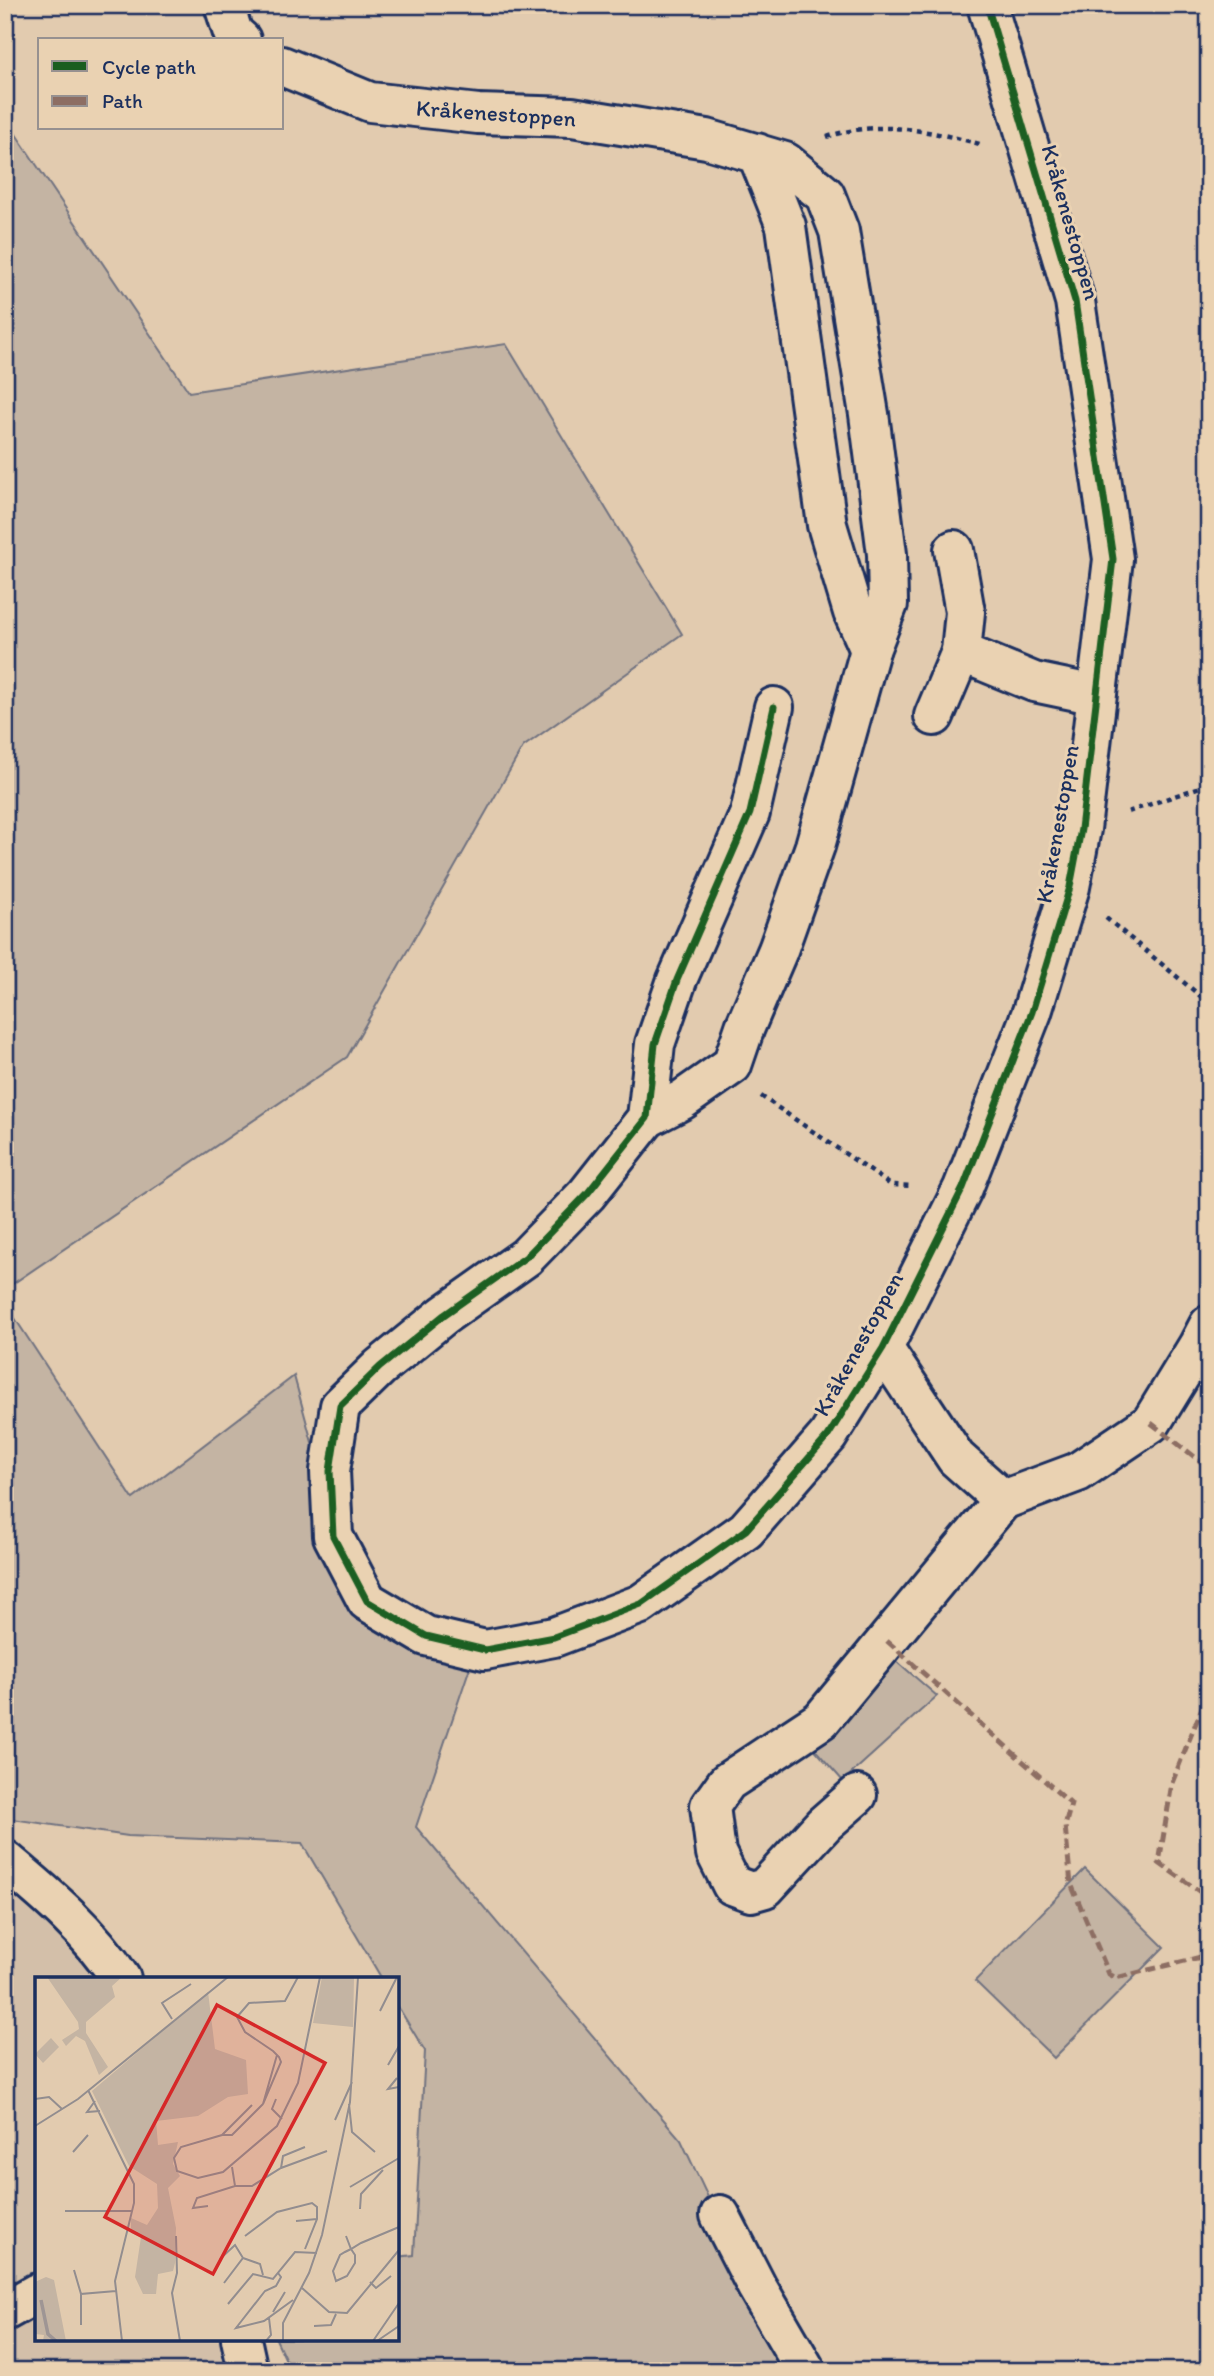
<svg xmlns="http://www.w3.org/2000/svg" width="1214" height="2376" font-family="Itim,sans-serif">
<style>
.built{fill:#d3bfa9}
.green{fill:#c4b4a3;stroke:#707280;stroke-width:2}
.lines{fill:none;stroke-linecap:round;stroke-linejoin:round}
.minor-casing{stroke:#1b2f5e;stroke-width:44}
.path{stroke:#1b2f5e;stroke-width:4.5;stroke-dasharray:5 5;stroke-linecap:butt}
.minor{stroke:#ead2b2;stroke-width:38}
.quiet{stroke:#8d6e63;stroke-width:5;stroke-dasharray:10 5;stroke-linecap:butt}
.cycleway-casing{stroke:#ead2b2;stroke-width:11}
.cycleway{stroke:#1b5e20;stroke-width:7}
.labels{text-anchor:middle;stroke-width:6;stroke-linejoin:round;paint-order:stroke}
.street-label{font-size:23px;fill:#1b2f5e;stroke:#ead2b2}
.inset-river{fill:none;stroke:#9e9594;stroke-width:3.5}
.inset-road{fill:none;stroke:#928d8f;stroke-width:2}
.view{fill:#d62828;fill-opacity:0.15;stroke:#d62828;stroke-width:3.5}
.inset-edge{fill:none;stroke:#1b2f5e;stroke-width:3.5}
</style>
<rect width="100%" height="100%" fill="#e2cbaf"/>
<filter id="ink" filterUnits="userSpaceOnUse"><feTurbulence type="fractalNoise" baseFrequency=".0143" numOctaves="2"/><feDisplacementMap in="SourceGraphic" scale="14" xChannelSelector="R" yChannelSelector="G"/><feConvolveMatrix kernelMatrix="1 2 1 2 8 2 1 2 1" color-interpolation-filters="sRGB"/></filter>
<g filter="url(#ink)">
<polygon class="built" points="5,1860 113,1979 37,1979 37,2339 240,2339 245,2371 5,2371"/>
<g class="green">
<polygon points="5,118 189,392 506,344 682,634 523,747 347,1057 5,1289"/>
<polygon points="5,1303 133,1499 294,1376 355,1601 470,1667 416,1827 681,2140 790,2371 291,2371 276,2339 397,2339 397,2257 414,2255 425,2051 397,2005 397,1979 382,1979 302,1843 128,1836 5,1818"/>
<polygon points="892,1657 937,1696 843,1781 811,1745"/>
<polygon points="1085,1869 1164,1947 1054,2058 975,1981"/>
</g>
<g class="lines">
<defs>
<g id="minor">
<polyline points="224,5 233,33 241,40"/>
<polyline points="282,66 370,102 478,114 572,117 707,139 785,162 825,195 839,231 869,414 887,554 888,604 870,650 853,612 827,525 786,226 757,153"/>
<polyline points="954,550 965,612 961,652 1034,682 1096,695"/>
<polyline points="774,707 750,813 677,980 655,1044 647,1118 587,1194 526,1257 444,1315 380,1367 340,1406 330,1471 333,1536 367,1601 426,1636 485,1650 554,1637 641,1604 746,1530 828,1436 883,1348 963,1188 1032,1012 1070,887 1081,829 1113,559 1075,301 987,5"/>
<polyline points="934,716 961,652"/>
<polyline points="647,1118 682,1100 732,1065 745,1027 778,950 815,846 870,650"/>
<polyline points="883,1348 956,1458 1003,1500 1078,1472 1151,1423 1198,1346 1209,1325"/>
<polyline points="857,1795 824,1824 765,1888 751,1892 732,1885 716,1853 710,1806 727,1782 821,1720 1003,1500"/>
<path d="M5,1860C48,1896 90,1931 121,1979"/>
<polyline points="720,2215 757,2287 806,2371"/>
<polyline points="5,2311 37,2293"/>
<polyline points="241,2339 248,2371"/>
</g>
</defs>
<use href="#minor" class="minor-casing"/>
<g class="path">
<path d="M827,137C878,119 933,131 983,145"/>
<polyline points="1128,812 1209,784"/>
<polyline points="1106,918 1204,999 1209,1000"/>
<polyline points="761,1096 891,1185 913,1186"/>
</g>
<use href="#minor" class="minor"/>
<g class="quiet">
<polyline points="1151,1423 1209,1468"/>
<polyline points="887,1641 1071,1804 1065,1826 1071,1884 1109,1974 1116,1978 1209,1955"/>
<polyline points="1209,1690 1172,1783 1159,1863 1209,1898"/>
</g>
<defs>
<polyline id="cycleway" points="774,707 750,813 677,980 655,1044 647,1118 587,1194 526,1257 444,1315 380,1367 340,1406 330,1471 333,1536 367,1601 426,1636 485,1650 554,1637 641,1604 746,1530 828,1436 883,1348 963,1188 1032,1012 1070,887 1081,829 1113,559 1075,301 987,5"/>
</defs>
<use href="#cycleway" class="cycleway-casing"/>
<use href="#cycleway" class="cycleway"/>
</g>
</g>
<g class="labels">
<g class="street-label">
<text transform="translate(496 113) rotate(4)" y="8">Kråkenestoppen</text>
<text transform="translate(1071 222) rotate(74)" y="8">Kråkenestoppen</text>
<text transform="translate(1057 824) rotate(-80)" y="8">Kråkenestoppen</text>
<text transform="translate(858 1344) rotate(-61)" y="8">Kråkenestoppen</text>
</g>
</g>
<g transform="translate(35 1977)">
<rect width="364" height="364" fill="#e2cbaf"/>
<path d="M12,0H87L77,9L80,20L51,45V56L73,90L64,98L50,64L41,59L31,69L27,63L44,52L43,45ZM287,0H319L318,50L278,46ZM173,15L180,72L211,83L213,117L193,120L163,139L121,144L123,168L143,165L138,187L145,199L133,211L141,251L140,286L138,294L123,297L121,317H108L100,300L106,260L96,256V241L112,248L123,231L122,207L94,189L57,114ZM16,61L24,70L8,86L0,77ZM11,300L19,303L31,364H8L9,358L0,357V305Z" fill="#c4b4a3"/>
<path class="inset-river" d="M6,323L13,357L21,364"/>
<path class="inset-road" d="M345,34L362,0M137,42L127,26L156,7M242,78L228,127L246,85L244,80L238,74L210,55L202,40L214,26L250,24L263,0M353,88L364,69M362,101L353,112L364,110M53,113L99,207V226L80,304L87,364M0,122L14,120L27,132M241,122L237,132L247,142M60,124L52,135L65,134M314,127L317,155L340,175M217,128L187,158L146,170L139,181L142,194L163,201L188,195L242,149L263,106L285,0M300,143L317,105M0,149L43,122L193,0M187,158H197L228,127M38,175L53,158M197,190L200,209H217L246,191L292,174M246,191L248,179L270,170M315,210L364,181M173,229L158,231L162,221L200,209M325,232L326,217L348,193M30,234H97M261,244L282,242M141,259L142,296L137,316L145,364M210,259L242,235L277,226L282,230V242L270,272M311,259L316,272L320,278V286L312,299L301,304L298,294L305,278L310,275L316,272L326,266L364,250M185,282L200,268L208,281M39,293L46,317M243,296L246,300L241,309L230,314L201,351L229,344L258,323M335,305L341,311L356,299M189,306L208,281L225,287L228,298M267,311L294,335L312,336L364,273M193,327L218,297L238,302L260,275L282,276M238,335L250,315M46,348V317L81,314M279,349L296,348L301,337M231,364L236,358L234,341M248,364V346L274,296L287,258L315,125L323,0M338,364L364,326M342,364L364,349"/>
<path class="view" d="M182,28L290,86L178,297L70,240Z"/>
<rect width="364" height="364" class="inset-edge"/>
</g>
<rect width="1214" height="2376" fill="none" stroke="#ead2b2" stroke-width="28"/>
<rect x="14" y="14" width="1186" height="2348" fill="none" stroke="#1b2f5e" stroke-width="2.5" filter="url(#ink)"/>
<rect x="38" y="38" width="245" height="91" fill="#ead2b2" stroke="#979190" stroke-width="2"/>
<rect x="52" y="61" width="35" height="10" fill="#1b5e20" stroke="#979190" stroke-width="2"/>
<text x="102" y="74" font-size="21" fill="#1b2f5e">Cycle path</text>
<rect x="52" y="96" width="35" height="10" fill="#8d6e63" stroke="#979190" stroke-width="2"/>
<text x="102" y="108" font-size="21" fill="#1b2f5e">Path</text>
</svg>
